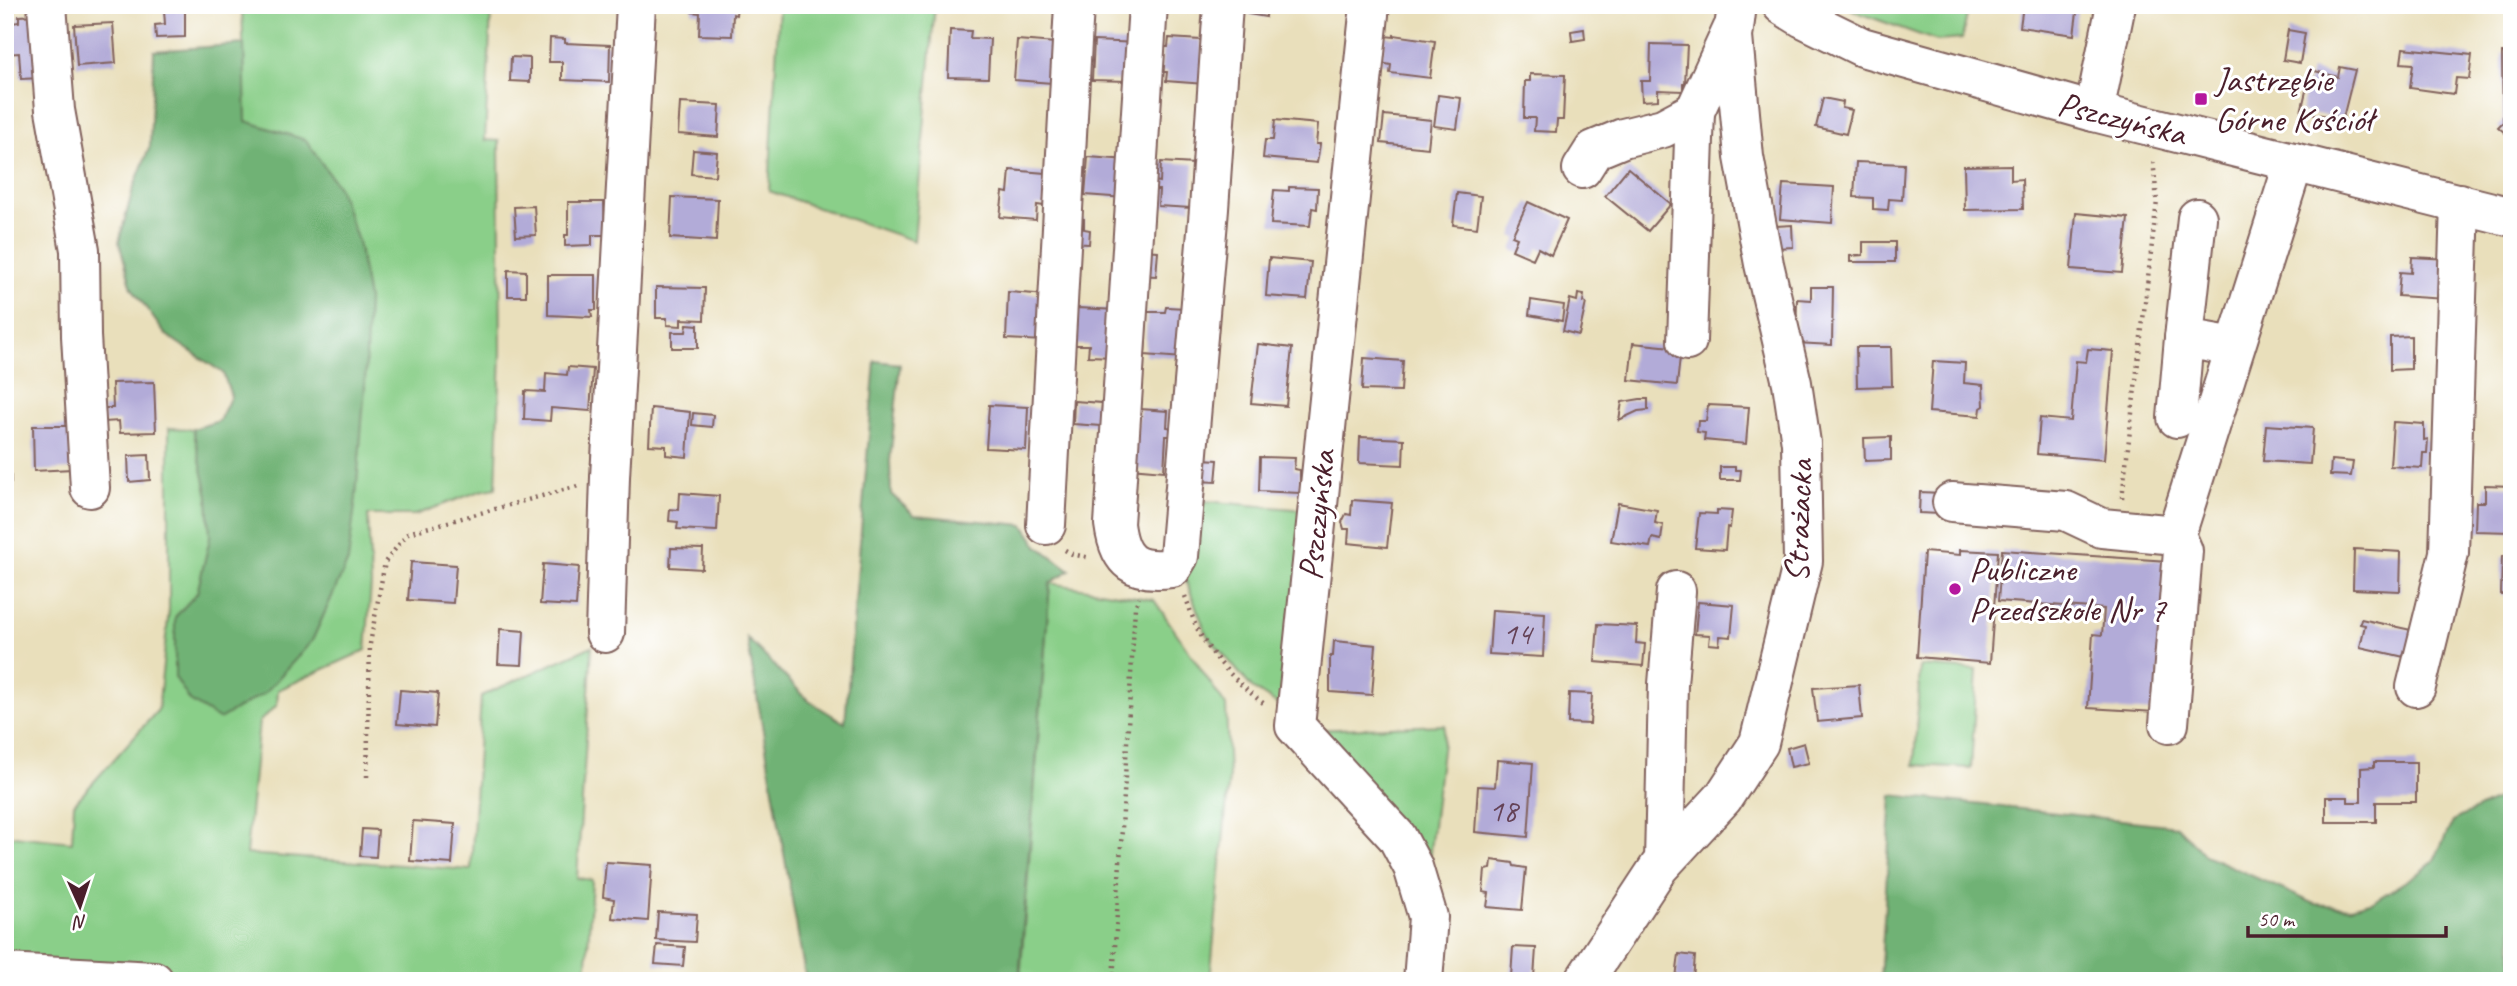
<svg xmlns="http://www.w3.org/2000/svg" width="2517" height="986" font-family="Caveat,sans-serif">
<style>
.green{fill:#8acf89;stroke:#6a775a;stroke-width:2}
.forest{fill:#6fb275;stroke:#5c6850;stroke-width:2}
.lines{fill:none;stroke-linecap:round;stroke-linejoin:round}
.stream{stroke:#61c2df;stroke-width:8}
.building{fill:#b2abd8}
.minor-casing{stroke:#82625d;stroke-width:42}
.path{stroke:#82625d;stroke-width:4.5;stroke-dasharray:2 5;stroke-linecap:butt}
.minor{stroke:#fff;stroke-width:38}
.poi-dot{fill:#b5179e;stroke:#fff;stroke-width:2.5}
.labels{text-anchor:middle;stroke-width:6;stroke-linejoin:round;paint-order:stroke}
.number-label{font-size:32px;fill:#644256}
.poi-label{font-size:35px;fill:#4a1f2b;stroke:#fff;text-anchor:start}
.street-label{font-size:35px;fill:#4a1f2b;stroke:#fff}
</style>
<rect width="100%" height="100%" fill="#fff"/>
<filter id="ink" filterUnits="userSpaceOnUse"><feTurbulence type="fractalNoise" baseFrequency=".0143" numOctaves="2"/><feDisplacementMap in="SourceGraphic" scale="14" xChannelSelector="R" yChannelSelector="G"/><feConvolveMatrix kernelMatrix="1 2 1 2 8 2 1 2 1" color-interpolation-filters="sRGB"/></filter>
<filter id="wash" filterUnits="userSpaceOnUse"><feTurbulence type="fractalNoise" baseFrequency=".00686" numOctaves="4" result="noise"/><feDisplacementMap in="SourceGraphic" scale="28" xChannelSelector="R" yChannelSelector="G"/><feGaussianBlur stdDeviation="1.57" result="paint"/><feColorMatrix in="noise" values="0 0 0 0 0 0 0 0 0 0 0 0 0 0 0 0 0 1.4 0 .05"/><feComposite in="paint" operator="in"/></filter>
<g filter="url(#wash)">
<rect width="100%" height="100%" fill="#e9dfbb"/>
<g class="green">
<polygon points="242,5 450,5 451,10 491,11 485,140 499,141 501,353 496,488 480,491 415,515 368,515 371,584 366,650 278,690 277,705 259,722 246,854 471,870 481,696 592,646 577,878 592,880 586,981 5,981 5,835 72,842 74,804 158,710 169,610 169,428 264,432 247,166"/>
<polygon points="779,5 935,5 914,241 769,191"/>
<polygon points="1844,5 1969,5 1962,39 1937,41 1859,13"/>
<polygon points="1194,500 1305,510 1286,710 1252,688 1207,635 1185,578"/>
<polygon points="1050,583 1154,600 1226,706 1229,777 1210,981 1020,981"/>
<polygon points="1920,666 1977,670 1971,768 1914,765"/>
<polygon points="1445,725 1427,876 1311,730"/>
</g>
<g class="forest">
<polygon points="244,44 246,121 306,140 338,187 358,241 368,299 365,386 356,497 348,561 312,641 265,693 219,719 190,701 175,677 175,617 197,593 210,538 208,496 193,429 219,421 231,396 223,373 165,334 132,288 119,242 133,189 150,146 154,51"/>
<polygon points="875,361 900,364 890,461 891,494 914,515 1024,525 1038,546 1070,570 1050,583 1019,981 806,981 747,638 809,701 845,723"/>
<polygon points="2512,792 2512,981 1880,981 1892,795 2177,826 2205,855 2315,904 2351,907 2374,901 2422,871 2433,862 2453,821"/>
</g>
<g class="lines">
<polyline class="stream" points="2496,981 2512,973"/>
</g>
<g id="blocks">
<g class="building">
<polygon points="692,5 737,5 736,15 733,14 732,36 699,35 700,13 692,12"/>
<polygon points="1249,5 1267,5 1266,17 1248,14"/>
<polygon points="1287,5 1319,5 1318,11"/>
<polygon points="2023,5 2078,5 2074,35 2020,27"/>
<polygon points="185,9 185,37 156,38 155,25 165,24 164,10"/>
<polygon points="37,15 41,78 21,79 19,53 5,54 5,24 19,22 19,16"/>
<polygon points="113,23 116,63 77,66 74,25"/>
<polygon points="1584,29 1585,39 1572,41 1571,31"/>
<polygon points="950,30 971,31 970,38 990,39 988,78 948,77"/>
<polygon points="2288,30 2305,33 2300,63 2283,60"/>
<polygon points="1394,35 1435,41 1430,78 1390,73 1391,65 1381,63 1385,36 1394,37"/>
<polygon points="550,38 565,39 565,43 610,45 609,82 562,80 562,62 549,62"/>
<polygon points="1169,38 1201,40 1205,84 1166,81 1167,72 1161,72 1163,47 1168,47"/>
<polygon points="1017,40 1056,43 1052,83 1014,80"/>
<polygon points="1094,41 1138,43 1128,81 1092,80"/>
<polygon points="1651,44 1687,45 1685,83 1683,83 1683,91 1658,90 1658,100 1642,101 1641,81 1650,81"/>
<polygon points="2403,48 2472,55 2469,79 2456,78 2454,94 2410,88 2413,64 2401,63"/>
<polygon points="2502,53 2512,53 2512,139 2498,127 2503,122"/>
<polygon points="511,57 530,58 530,82 510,81"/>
<polygon points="2340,67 2355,70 2343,118 2301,112 2311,70 2338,77"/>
<polygon points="1530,74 1565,75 1563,120 1557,120 1556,132 1534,131 1535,118 1524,118 1525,81 1530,81"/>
<polygon points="1438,95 1461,98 1457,129 1434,126"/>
<polygon points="1823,98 1843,102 1842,108 1852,110 1846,134 1816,127"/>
<polygon points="680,103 720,105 718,137 678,134"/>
<polygon points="1384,115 1431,120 1428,148 1381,143"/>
<polygon points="1275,120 1318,124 1316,144 1320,144 1317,163 1263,158 1265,140 1273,140"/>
<polygon points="693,150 717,152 715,176 691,174"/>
<polygon points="1088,157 1128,160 1125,198 1085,195"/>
<polygon points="1161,162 1194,164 1191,208 1158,206 1159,190 1154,190 1155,181 1160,182"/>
<polygon points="1856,162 1904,164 1902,200 1889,199 1888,210 1873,209 1873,198 1854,197"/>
<polygon points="2011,165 2011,180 2022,179 2023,209 1965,210 1964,166"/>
<polygon points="1628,168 1671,204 1648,231 1605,196"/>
<polygon points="1010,170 1045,173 1044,206 1037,205 1036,220 1000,217 1003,192 1008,193"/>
<polygon points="1783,184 1834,187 1832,223 1780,219"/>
<polygon points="1289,187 1318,188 1317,209 1312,208 1310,226 1271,224 1274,190 1289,191"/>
<polygon points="1457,193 1481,196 1477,228 1453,225"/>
<polygon points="672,197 718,199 716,241 670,238"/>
<polygon points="568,202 604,202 605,235 592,235 592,245 565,246 565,235 568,235"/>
<polygon points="1528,202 1567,220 1551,255 1538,248 1533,259 1512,250 1517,238 1512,236"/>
<polygon points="534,206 536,235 516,236 514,207"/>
<polygon points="2076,213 2128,218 2122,273 2071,269"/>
<polygon points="1070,218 1084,219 1084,229 1090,230 1089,244 1069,243"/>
<polygon points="1792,225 1793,247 1777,248 1776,226"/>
<polygon points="1863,242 1895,242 1895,262 1850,262 1850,256 1863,255"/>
<polygon points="1139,250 1158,251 1156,276 1137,275"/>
<polygon points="2412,257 2449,259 2446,299 2398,296 2400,272 2411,273"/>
<polygon points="1269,258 1311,262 1307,299 1266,296"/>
<polygon points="508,270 526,271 526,296 508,296"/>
<polygon points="548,275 596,275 596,310 591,310 592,317 548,315"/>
<polygon points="656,287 705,288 704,320 681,319 681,326 667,325 667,318 656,318"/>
<polygon points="1811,287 1833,287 1832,345 1796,343 1797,299 1811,300"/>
<polygon points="1008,292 1048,295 1043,341 1006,339"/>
<polygon points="1578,294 1584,295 1583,302 1586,303 1579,335 1563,331 1570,299 1577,301"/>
<polygon points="1531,300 1564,305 1562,321 1529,315"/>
<polygon points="1166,307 1186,308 1183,358 1145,355 1147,312 1165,312"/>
<polygon points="1077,308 1117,310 1115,357 1088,356 1089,345 1075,345"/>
<polygon points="687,324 698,325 698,348 672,348 672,332 686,332"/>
<polygon points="2411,336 2411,369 2390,370 2390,337"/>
<polygon points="1633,343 1681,348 1677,385 1629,380"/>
<polygon points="1258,344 1292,348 1286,406 1251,403"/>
<polygon points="1856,347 1891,347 1892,386 1857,387"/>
<polygon points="2088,349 2113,351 2104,460 2037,454 2040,418 2071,421 2076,361 2086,362"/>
<polygon points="1364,358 1403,361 1401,391 1362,390"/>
<polygon points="1933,361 1965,363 1964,383 1983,385 1984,406 1981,408 1980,416 1929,412"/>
<polygon points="568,367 593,369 590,411 551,408 550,421 524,419 525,391 545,392 546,373 567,375"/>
<polygon points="154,382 156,432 120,433 119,421 104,422 103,408 113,408 112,383"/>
<polygon points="1640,399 1648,399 1648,410 1638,411 1619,420 1622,402"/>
<polygon points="1074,401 1102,403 1101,426 1073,424"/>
<polygon points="989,405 1028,407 1026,450 986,448"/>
<polygon points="1708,405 1749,407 1746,444 1704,440 1705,433 1697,432 1698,421 1706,421"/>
<polygon points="651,408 690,412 687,457 666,455 666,446 649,445"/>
<polygon points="1140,409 1168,411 1167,427 1172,428 1172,436 1166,436 1164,471 1130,468"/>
<polygon points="693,413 713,415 712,427 692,425"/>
<polygon points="2393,422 2424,424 2424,440 2428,439 2427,453 2423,453 2422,468 2390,466"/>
<polygon points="2266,425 2313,428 2310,464 2263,461"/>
<polygon points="33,426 71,426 72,469 34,471"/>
<polygon points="1360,437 1404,439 1403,465 1359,463"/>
<polygon points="1891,437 1891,460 1865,461 1864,438"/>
<polygon points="5,453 10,453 11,483 5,483"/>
<polygon points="149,455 150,480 129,482 128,456"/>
<polygon points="1260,457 1295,458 1294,469 1300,470 1300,493 1259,491"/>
<polygon points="1201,459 1218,460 1216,482 1199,481"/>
<polygon points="2331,460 2353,462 2351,476 2330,475"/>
<polygon points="1720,467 1735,467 1735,470 1741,470 1740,480 1720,480"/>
<polygon points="2485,485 2512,486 2512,532 2475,531 2476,502 2485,502"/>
<polygon points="1920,492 1941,493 1940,514 1919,513"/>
<polygon points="680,493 719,496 717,531 677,529 678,522 669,521 670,509 679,510"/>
<polygon points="1352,500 1392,503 1387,547 1348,543 1349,529 1344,529 1342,522 1346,514 1351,515"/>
<polygon points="1618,503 1657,510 1655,523 1663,525 1661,540 1652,538 1650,547 1611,541"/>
<polygon points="1717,510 1732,511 1730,528 1727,527 1725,550 1695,548 1699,513 1717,514"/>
<polygon points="671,548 703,549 702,569 670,567"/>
<polygon points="2354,549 2401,552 2400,591 2353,589"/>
<polygon points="1960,550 1998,552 1990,663 1917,657 1924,552 1960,555"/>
<polygon points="2002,550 2168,561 2156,712 2088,708 2093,634 2102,635 2104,609 1998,601"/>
<polygon points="2502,556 2512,556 2512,595 2501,595"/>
<polygon points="411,562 456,565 453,603 408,600"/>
<polygon points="543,564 579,567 576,606 540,604"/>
<polygon points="1698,602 1734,605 1731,637 1720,636 1719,645 1709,644 1710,635 1695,634"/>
<polygon points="1492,610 1545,613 1543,657 1489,654"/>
<polygon points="2361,619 2420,632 2413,659 2360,647 2365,625 2360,624"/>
<polygon points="1598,624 1637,626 1636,643 1645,644 1643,666 1595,662"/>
<polygon points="500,629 524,631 522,665 498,664"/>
<polygon points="1334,641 1376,645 1372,695 1330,692 1330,656 1333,656"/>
<polygon points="1859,685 1862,718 1817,722 1813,688"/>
<polygon points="400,690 438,693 435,727 397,724"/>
<polygon points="1569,693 1592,694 1590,724 1568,723"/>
<polygon points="1804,743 1809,763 1791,767 1787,748"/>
<polygon points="1497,760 1533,763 1528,837 1475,832 1478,786 1495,787"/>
<polygon points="2374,762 2416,762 2416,802 2376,802 2376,822 2326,822 2326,797 2348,797 2348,802 2361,802 2361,768 2374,767"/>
<polygon points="413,821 455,824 452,864 410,861"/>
<polygon points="362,829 378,830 376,857 360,856"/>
<polygon points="1492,860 1513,863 1514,866 1526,868 1522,910 1487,907 1489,893 1483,892 1485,870 1491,869"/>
<polygon points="606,862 652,865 648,921 612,918 614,899 603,897"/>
<polygon points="658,912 697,914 695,942 656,940"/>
<polygon points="657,945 685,947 683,966 655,964"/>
<polygon points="1513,947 1536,948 1534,978 1511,977"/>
<polygon points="1679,954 1695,956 1693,980 1676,978"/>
</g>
</g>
</g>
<g filter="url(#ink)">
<use href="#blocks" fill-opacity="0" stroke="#82625d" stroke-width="2"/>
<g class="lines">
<defs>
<g id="minor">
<polyline points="47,5 55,110 80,250 81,336 90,488"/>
<path d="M1148,5L1114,524C1119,563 1135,573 1172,568L1179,556L1209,209L1223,5"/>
<polyline points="1370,5 1295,726 1397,837 1413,867 1428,917 1423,981"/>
<polyline points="1782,5 1803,18 1862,47 2094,112 2512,217"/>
<polyline points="1695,111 1732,30"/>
<polyline points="2094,112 2116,5"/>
<polyline points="1582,169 1594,150 1623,138 1663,128 1695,111 1687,341"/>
<polyline points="2184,338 2197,218"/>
<polyline points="2177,418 2184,338 2235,347"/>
<polyline points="1952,502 2066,511 2102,528 2176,535"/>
<polyline points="1046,525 1074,5"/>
<polyline points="605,633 610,477 636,5"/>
<polyline points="2416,687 2449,553 2460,203"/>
<polyline points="2169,724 2183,551 2176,535 2294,162"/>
<polyline points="1664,861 1668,684 1676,591"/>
<polyline points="5,973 154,981"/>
<polyline points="1584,981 1659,867 1723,798 1759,743 1803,561 1801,443 1792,383 1764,264 1744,157 1733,37 1737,5"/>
</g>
</defs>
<use href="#minor" class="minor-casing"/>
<g class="path">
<polyline points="2122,498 2157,201 2153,159"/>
<polyline points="1065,550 1072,554 1090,558"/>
<path d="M1185,596C1190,608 1193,621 1199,632C1214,660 1241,687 1266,705"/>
<polyline points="367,777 370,644 385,562 408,533 578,486"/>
<polyline points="1113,981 1135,607 1139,597"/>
</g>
<use href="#minor" class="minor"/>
</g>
</g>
<g class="poi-dot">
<rect x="2194" y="92" width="14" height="14" rx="3.5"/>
<circle cx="1955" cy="589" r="7"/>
</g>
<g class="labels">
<g class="number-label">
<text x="1517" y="644">14</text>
<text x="1503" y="821">18</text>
</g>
<g class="poi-label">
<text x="2215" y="91">Jastrzębie<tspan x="2215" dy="40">Górne Kościół</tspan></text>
<text x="1969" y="581">Publiczne<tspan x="1969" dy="40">Przedszkole Nr 7</tspan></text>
</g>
<g class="street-label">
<text transform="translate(2122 118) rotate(14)" y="12">Pszczyńska</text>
<text transform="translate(1316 515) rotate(-84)" y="12">Pszczyńska</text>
<text transform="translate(1798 521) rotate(-88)" y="12">Strażacka</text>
</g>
</g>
<rect width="2517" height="986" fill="none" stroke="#fff" stroke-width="28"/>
<g transform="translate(80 906) rotate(177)" stroke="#ffffff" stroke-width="5" paint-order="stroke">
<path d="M0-5L12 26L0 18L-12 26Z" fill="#4a1f2b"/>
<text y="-10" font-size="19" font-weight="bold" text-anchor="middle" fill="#4a1f2b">N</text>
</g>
<path d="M2248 926v10h198v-10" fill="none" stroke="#4a1f2b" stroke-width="3.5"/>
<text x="2258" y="926" font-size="21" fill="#4a1f2b" stroke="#ffffff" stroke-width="5" paint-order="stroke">50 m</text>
</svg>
